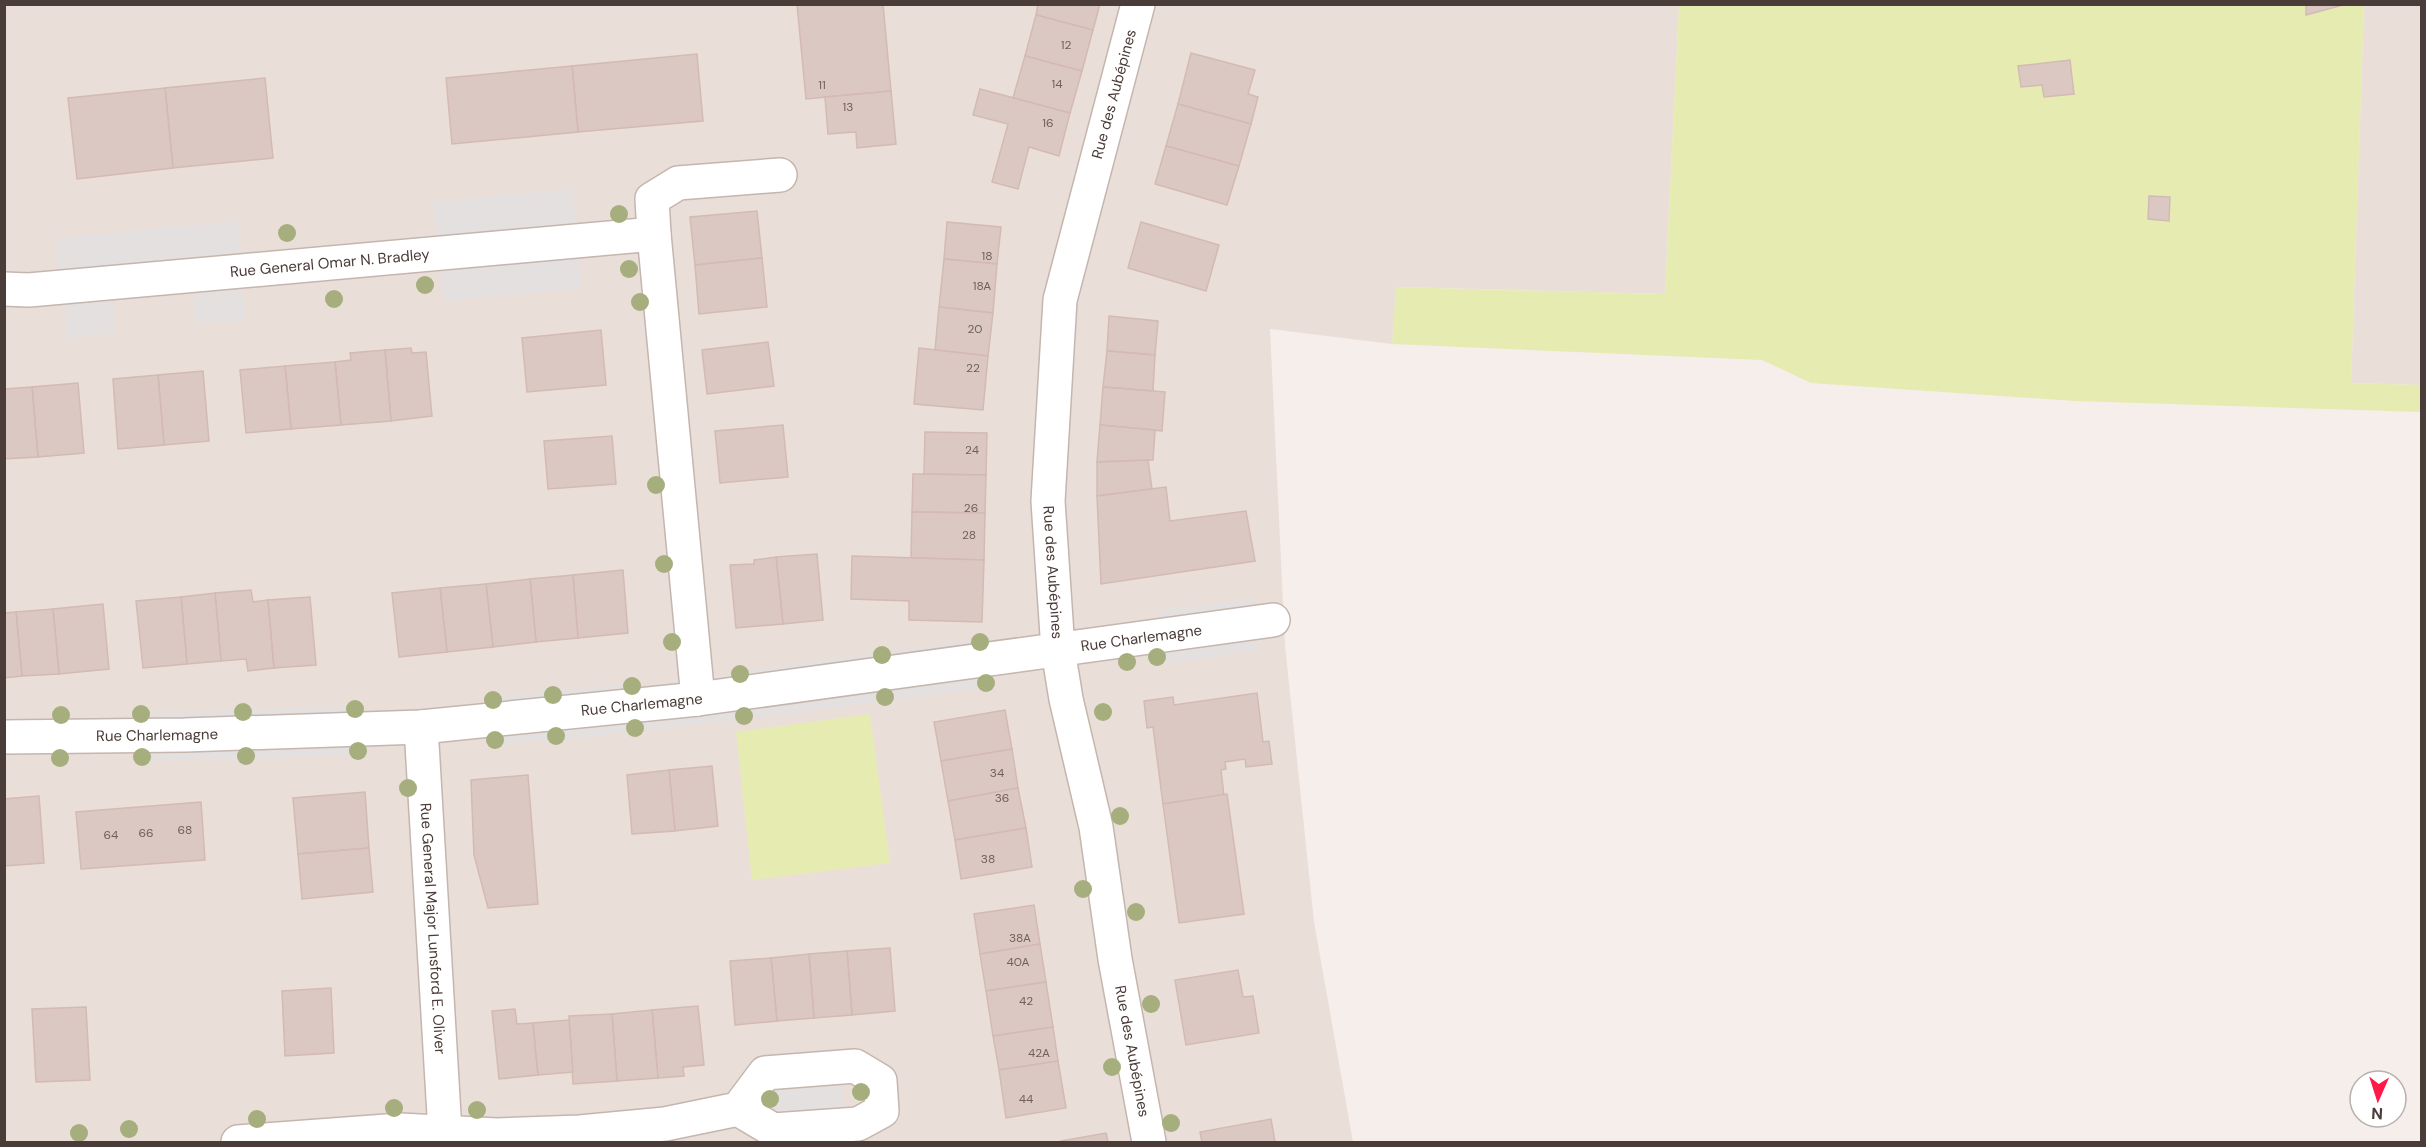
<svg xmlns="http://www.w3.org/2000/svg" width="2426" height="1147" font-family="'DM Sans',sans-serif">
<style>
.residential{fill:#eaded8}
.green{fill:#e6ebb2}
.parking{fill:#e4e0df}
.building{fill:#dbc8c2;stroke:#d3bab2;stroke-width:1.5}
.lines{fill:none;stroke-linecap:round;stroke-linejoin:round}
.minor-casing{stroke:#c5b5af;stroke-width:36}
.minor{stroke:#fff;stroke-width:33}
.tree{fill:#a6ae7e}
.labels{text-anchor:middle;stroke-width:6;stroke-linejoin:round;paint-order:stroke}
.number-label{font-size:12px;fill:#6e5f5a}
.street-label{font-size:15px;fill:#4a3c38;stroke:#fff}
</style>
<rect width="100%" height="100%" fill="#f6eeea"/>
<g class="residential">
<polygon points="5,5 1679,5 1665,294 1397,287 1392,344 1270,329 1285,645 1314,922 1353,1142 5,1142"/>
<polygon points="2364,5 2421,5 2421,385 2351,383"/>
</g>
<g class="green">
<polygon points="2305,4 2306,15 2347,5 2364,5 2351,383 2421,385 2421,412 2075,401 1811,383 1762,360 1392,344 1396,287 1665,294 1679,5"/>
<polygon points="870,714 890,863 752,880 736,732"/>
</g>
<g class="parking">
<polygon points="573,189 582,289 443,301 434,202"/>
<polygon points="238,221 241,254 58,271 55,238"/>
<polygon points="241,286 246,320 197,325 193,291"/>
<polygon points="113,299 117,333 67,338 64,304"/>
<polygon points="1252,598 1254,609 1160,623 1159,611"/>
<polygon points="1257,639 1259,650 1165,664 1164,652"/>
<polygon points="973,640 974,648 750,678 749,670"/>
<polygon points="979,679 980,688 767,717 569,739 488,745 488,737 678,719"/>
<polygon points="624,684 625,692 499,704 498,696"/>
<polygon points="348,706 349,713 255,718 147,720 148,713"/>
<polygon points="350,747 350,755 259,759 145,761 145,754"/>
<polygon points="840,1080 843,1112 775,1117 773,1085"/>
</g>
<g class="building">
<polygon points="797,4 883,4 891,91 806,99"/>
<polygon points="1038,4 1100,4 1093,30 1036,15"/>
<polygon points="2306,4 2347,4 2306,15"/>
<polygon points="1036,15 1093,30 1082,71 1025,56"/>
<polygon points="1191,53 1255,70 1248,94 1258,97 1251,124 1178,104"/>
<polygon points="697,54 703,121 578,132 572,66"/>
<polygon points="1025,56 1082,71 1070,113 1013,98"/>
<polygon points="2070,60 2074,94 2044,97 2042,85 2021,87 2018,66"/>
<polygon points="572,66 578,132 452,144 446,78"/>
<polygon points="265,78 273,158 173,168 165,88"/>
<polygon points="165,88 173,168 77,179 68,98"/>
<polygon points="980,89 1070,113 1059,156 1029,147 1018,189 992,182 1008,124 973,115"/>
<polygon points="891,91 896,144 857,148 856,132 828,134 825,97"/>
<polygon points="1178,104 1251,124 1239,166 1166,146"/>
<polygon points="1166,146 1239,166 1227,205 1155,184"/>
<polygon points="2149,196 2170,197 2169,221 2148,219"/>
<polygon points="757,211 762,258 695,265 690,217"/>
<polygon points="947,222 1001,227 997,264 944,259"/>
<polygon points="1141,222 1219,245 1206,291 1128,268"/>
<polygon points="762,258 767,307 699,314 695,265"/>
<polygon points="944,259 997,264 993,313 939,307"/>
<polygon points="939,307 993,313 988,356 935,350"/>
<polygon points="1109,316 1158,321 1155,355 1107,351"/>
<polygon points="601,330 606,385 527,392 522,338"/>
<polygon points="768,342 774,386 707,394 702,350"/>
<polygon points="411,348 412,353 426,352 432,416 391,421 385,350"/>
<polygon points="919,348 988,356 983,410 914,404"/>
<polygon points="385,350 391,421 341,425 335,362 351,360 350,353"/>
<polygon points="1107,351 1155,355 1153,391 1103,387"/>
<polygon points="335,362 341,425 291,429 285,366"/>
<polygon points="285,366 291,429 246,433 240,370"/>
<polygon points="203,371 209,441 164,445 158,375"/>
<polygon points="158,375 164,445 118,449 113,379"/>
<polygon points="78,383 84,453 38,457 32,387"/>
<polygon points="32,387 38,457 4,459 4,389"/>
<polygon points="1103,387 1165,392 1162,431 1100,425"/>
<polygon points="783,425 788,477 720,483 715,431"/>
<polygon points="1100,425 1155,430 1153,460 1097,462"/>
<polygon points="925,432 987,433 986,475 924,474"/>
<polygon points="612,436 616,484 548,489 544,441"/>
<polygon points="1148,460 1152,489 1097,496 1097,462"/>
<polygon points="913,474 986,475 985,513 912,512"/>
<polygon points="1166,487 1170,521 1246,511 1255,561 1101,584 1097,496"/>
<polygon points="912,512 985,513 984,560 911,558"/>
<polygon points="817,554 823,620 783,624 776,557"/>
<polygon points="852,556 984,560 982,622 909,620 909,601 851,599"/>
<polygon points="776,557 783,624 736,628 730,565 754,564 754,560"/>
<polygon points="623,570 628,633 578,638 573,575"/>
<polygon points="573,575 578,638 536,642 530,579"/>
<polygon points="530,579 536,642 493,647 486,584"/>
<polygon points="486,584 493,647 447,652 440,588"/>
<polygon points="440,588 447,652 399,657 392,593"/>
<polygon points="251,590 253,602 268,600 274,668 248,671 246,659 221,661 215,593"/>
<polygon points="215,593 221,661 187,664 181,597"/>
<polygon points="181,597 187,664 143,668 136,601"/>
<polygon points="310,597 316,665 274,668 268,600"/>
<polygon points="103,604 109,669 59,674 53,609"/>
<polygon points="53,609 59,674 22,676 16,612"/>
<polygon points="16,612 22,676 4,678 4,613"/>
<polygon points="1257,693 1263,742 1269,741 1272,764 1246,767 1245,759 1225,762 1226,769 1221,770 1224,796 1163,804 1153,727 1147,728 1144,701 1173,697 1174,705"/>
<polygon points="1005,710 1012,749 941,761 934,722"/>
<polygon points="1012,749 1018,788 948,801 941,761"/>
<polygon points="712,766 718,826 675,831 669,770"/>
<polygon points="669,770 675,831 632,834 627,775"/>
<polygon points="528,775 538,904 488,908 474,855 471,780"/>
<polygon points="1018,788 1026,828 955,840 948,801"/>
<polygon points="365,792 369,848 298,854 293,798"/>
<polygon points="1227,794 1244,914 1179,923 1163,804"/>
<polygon points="39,796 44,863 4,866 4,799"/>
<polygon points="201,802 205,860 81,869 76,812"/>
<polygon points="1026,828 1032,867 961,879 955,840"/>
<polygon points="369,848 373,892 302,899 298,854"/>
<polygon points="1034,905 1040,944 980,954 974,914"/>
<polygon points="1040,944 1046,982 986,991 980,954"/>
<polygon points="890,948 895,1011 852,1015 847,951"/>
<polygon points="847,951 852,1015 814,1018 809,954"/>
<polygon points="809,954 814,1018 777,1021 771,958"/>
<polygon points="771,958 777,1021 735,1025 730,961"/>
<polygon points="1238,970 1243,997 1253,996 1259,1033 1186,1045 1175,980"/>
<polygon points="1046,982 1053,1027 993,1036 986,991"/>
<polygon points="331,988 334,1053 285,1056 282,991"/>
<polygon points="698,1006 704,1065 683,1067 684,1076 658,1078 652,1010"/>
<polygon points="86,1007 90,1080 36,1082 32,1009"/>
<polygon points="515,1009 517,1024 533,1023 538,1075 499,1079 492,1011"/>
<polygon points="652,1010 658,1078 617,1081 612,1014"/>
<polygon points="612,1014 617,1081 573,1084 569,1016"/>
<polygon points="569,1020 573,1072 538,1075 533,1023"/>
<polygon points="1053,1027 1058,1061 999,1070 993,1036"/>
<polygon points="1058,1061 1066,1108 1006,1118 999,1070"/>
<polygon points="1271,1119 1275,1142 1202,1142 1200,1132"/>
<polygon points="1106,1133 1108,1142 1062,1142 1061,1141"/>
</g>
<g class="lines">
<defs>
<g id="minor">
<path id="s1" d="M1138,4L1060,300L1048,501L1058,650L1066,699L1096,827L1115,959L1149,1142"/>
<polyline points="654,234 652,199 678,183 780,175"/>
<path id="s2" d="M4,289L29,290L654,234L698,699"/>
<path id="s3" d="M421,727L445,1132"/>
<path id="s4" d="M4,737L185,735L421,727L698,699L1273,620"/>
<polyline points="238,1142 400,1130 497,1135 580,1132 665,1124 738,1109 765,1073 855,1066 880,1081 882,1111 858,1124 773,1130 738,1109"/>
</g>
</defs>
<use href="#minor" class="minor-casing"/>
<use href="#minor" class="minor"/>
</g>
<g class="tree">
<circle cx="619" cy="214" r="9"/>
<circle cx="287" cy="233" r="9"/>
<circle cx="629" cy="269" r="9"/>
<circle cx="425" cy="285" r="9"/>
<circle cx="334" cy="299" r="9"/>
<circle cx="640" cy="302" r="9"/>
<circle cx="656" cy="485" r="9"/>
<circle cx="664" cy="564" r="9"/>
<circle cx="672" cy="642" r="9"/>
<circle cx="980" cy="642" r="9"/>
<circle cx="882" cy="655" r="9"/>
<circle cx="1157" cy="657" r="9"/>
<circle cx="1127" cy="662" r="9"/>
<circle cx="740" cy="674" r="9"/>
<circle cx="986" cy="683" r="9"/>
<circle cx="632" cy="686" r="9"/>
<circle cx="553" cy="695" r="9"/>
<circle cx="885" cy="697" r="9"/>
<circle cx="493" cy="700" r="9"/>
<circle cx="355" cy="709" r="9"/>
<circle cx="243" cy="712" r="9"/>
<circle cx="1103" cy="712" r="9"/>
<circle cx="141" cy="714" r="9"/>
<circle cx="61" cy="715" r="9"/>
<circle cx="744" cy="716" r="9"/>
<circle cx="635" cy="728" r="9"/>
<circle cx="556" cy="736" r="9"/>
<circle cx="495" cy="740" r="9"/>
<circle cx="358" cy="751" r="9"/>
<circle cx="246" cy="756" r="9"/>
<circle cx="142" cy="757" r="9"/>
<circle cx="60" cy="758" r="9"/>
<circle cx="408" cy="788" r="9"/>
<circle cx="1120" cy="816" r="9"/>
<circle cx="1083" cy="889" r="9"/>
<circle cx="1136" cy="912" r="9"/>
<circle cx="1151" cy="1004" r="9"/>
<circle cx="1112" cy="1067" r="9"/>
<circle cx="861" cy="1092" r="9"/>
<circle cx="770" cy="1099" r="9"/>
<circle cx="394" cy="1108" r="9"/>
<circle cx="477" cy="1110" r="9"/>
<circle cx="257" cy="1119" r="9"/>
<circle cx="1171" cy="1123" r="9"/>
<circle cx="129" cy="1129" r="9"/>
<circle cx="79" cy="1133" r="9"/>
</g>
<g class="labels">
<g class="number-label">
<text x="1066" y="49">12</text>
<text x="1057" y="88">14</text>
<text x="822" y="89">11</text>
<text x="848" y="111">13</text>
<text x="1048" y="127">16</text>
<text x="987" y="260">18</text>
<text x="982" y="290">18A</text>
<text x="975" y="333">20</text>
<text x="973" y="372">22</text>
<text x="972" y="454">24</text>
<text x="971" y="512">26</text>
<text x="969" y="539">28</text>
<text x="997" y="777">34</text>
<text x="1002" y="802">36</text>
<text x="185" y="834">68</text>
<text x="146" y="837">66</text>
<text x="111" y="839">64</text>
<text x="988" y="863">38</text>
<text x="1020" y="942">38A</text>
<text x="1018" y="966">40A</text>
<text x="1026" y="1005">42</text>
<text x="1039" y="1057">42A</text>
<text x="1026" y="1103">44</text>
</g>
<g class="street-label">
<text transform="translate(1114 94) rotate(-75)" y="5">Rue des Aubépines</text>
<text dy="5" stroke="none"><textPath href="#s2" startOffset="327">Rue General Omar N. Bradley</textPath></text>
<text dy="5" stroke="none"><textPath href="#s1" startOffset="579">Rue des Aubépines</textPath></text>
<text dy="5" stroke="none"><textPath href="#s4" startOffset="1143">Rue Charlemagne</textPath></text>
<text dy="5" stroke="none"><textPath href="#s4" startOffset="639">Rue Charlemagne</textPath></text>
<text dy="5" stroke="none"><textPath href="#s4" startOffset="153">Rue Charlemagne</textPath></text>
<text dy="5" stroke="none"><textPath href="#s3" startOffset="202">Rue General Major Lunsford E. Oliver</textPath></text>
<text dy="5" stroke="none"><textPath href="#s1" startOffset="1065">Rue des Aubépines</textPath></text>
</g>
</g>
<rect width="2426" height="1147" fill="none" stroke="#4a3c38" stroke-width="12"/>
<g transform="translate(2378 1099) rotate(183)"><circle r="28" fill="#ffffff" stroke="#b7b1af" stroke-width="1.5"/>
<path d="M0-4.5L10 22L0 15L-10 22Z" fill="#ff1848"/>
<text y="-9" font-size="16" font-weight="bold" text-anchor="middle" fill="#4a3c38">N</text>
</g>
</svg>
